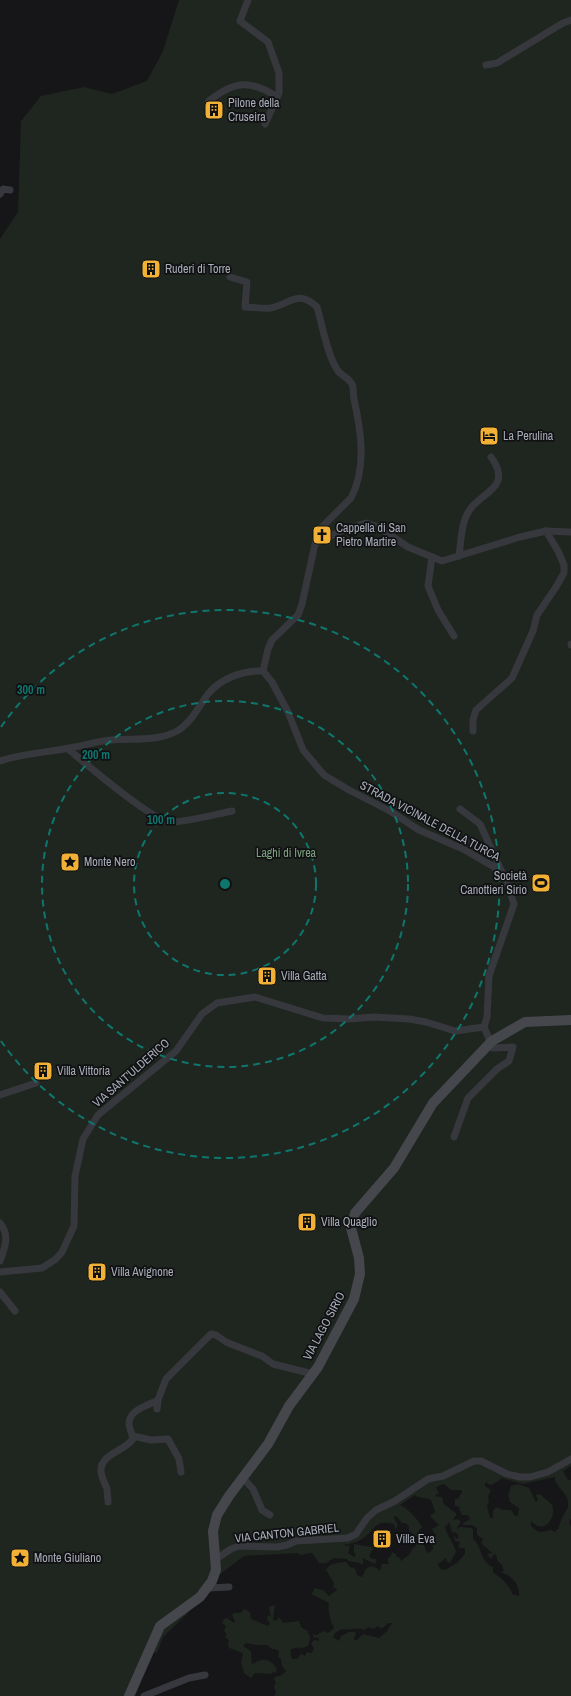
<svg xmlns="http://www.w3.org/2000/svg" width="571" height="1696" font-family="'Archivo Narrow',sans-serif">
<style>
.green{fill:#1e261f;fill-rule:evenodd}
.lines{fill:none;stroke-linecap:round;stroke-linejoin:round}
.street{stroke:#37383d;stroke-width:7}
.secondary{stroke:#45474d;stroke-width:10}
.ring{fill:none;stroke:#0f766e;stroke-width:2;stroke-dasharray:7 5}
.labels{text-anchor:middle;stroke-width:3.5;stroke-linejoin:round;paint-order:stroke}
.poi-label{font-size:12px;fill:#a8adb8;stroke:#111113;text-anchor:start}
.street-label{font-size:12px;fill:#a8adb8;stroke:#111113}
.park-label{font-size:12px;fill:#7fa381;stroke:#111113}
.centre{fill:#0f766e;stroke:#111113;stroke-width:2}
.ring-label{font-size:12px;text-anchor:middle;font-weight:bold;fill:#0f766e;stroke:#111113;stroke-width:3.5;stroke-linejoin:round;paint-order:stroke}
</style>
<rect width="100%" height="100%" fill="#161618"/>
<path class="green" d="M179,0H571V1466L563,1471L568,1480H571V1519L569,1522L571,1527V1696H274L276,1692L274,1686L276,1683L274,1679L275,1677L282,1675L286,1671L282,1666L281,1659L278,1657L279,1651L275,1649H272L267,1645H256L246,1643L243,1646L251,1651L252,1665C261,1657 272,1658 277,1670L275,1673L273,1672L271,1674L255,1673L251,1678L244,1673L241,1663L243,1653L229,1648L228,1644L229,1640L225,1637L227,1634L224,1631L226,1626L222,1623L224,1619L227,1618L234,1623L235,1621L232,1615L234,1613H241L244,1609L250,1612L251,1619L268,1626L270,1623L267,1620L268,1615L271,1617L269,1607L275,1605L273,1620L276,1621L279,1617L283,1623L299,1621L301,1627L308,1631V1634L310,1636C310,1654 299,1644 290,1650L292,1659H297L301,1654L305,1656L307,1652L312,1653L314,1648L311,1644L314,1640L319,1641V1638L313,1637V1634L317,1635L323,1631L328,1633L334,1628C331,1622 327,1609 329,1603L311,1594L314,1591V1588L323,1590L329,1596L337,1590L336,1588H333L334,1583L326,1570C330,1562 338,1563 346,1562L350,1567L355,1568L357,1575L362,1577L366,1569L371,1566L377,1568L380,1571L382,1564H389L387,1559L391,1556L392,1552L396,1554V1556L400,1558L401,1561L410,1554L412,1549L416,1546L417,1537L409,1531V1526L406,1523H402L397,1517L394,1516V1518L398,1525L396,1529H395L394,1524C372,1519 377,1530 362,1539C356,1543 348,1544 343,1545L350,1546L348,1553L354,1557L356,1554L354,1553V1544L372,1547L373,1549L369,1556L373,1559H377L375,1564L363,1558V1565L359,1563L349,1561L347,1559L334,1558L326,1563H319L312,1553C307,1553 304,1555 300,1555L298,1553L244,1556L219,1575L187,1614L163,1637L157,1653L154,1652L135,1696H0V239L18,212L21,121L41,96L84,87L112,94L147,81L163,51ZM555,1477C553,1486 571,1493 568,1507C567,1511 563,1514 562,1518C559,1524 560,1528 555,1532L551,1530C542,1532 539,1534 531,1526V1521C546,1537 557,1514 552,1505C549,1501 543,1497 540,1494L536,1495L538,1500L536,1502L529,1488L518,1484L511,1486L508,1495L510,1502L519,1508L518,1516H515L511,1510H503L496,1507L493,1511V1518H490L487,1506L489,1502L488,1497L491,1490L485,1486V1482L491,1485L500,1480L501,1478L523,1484ZM444,1484L451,1490H461L462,1492L458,1499H455V1506L460,1507L459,1509L462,1515H468L470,1519L463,1523V1525H472L477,1528V1535L483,1539L481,1543L492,1553L487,1554L491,1559L494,1554L497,1556V1560L502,1565L504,1571H501C504,1575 506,1573 509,1576C516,1581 520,1588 519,1596L512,1594C512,1588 500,1576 493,1573V1567C480,1562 482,1546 473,1539V1530L471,1528L461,1527L457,1529L458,1526L461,1522L458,1519L453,1520L456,1515V1513L444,1504L442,1497L435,1496L437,1494H439L436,1487ZM415,1495C420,1499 426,1497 431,1500L435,1512L430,1516L439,1525L432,1529L434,1533L437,1535L433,1537V1549L429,1553L426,1551L424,1545L421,1541L424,1536L419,1533V1530L422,1527C419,1520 406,1507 400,1505ZM449,1522L452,1532H455L459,1536L457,1539L454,1535L455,1541L460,1542L458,1546L460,1548H465V1554L457,1563L445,1570L440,1569L438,1564L446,1558L447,1562L450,1563L456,1552C453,1541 447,1536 445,1526L446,1525L447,1526ZM388,1623H392L387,1631L379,1638L363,1634L357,1640H354V1638L356,1633L355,1632H349L341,1636L339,1641L333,1637L335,1633L342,1629C348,1631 355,1627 364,1630L369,1627L373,1629L378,1626L380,1628H383Z"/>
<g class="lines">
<g class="street">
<polyline points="248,0 240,21 268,42 279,73 279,93 265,124"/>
<polyline points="486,65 497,63 563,23 571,20"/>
<path d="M209,101C234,81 250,79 277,97"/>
<polyline points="0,194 3,189 10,190"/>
<path d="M230,277L247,282L245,307C253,307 263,309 271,308C290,304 298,289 317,307C322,324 328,358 338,371C342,376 349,378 352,384C354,388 353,394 354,399C361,431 367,467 351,498L321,528L317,535L302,604L298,615L272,640L268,649L263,671"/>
<polyline points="316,543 345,529 366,523 378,527 408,547 442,561 520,537 546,531 571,532"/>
<path d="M459,556C461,542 461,520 471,508C485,491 512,486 491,457"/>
<polyline points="432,557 428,586 438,610 454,636"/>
<polyline points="571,644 571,645"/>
<polyline points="473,731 473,720 476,710 512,678 533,631 537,615 556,587 564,573 564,565 558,551 546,531"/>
<path d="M68,749C85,763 150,819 169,822C183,823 217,814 232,811"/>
<path d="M0,761C24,753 44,753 69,748C83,746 97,741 111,740C134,738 156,742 177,731C191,723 199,706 208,694C221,678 244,670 263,671L272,682L288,712L303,750L324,775L349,790L390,811L419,830L463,849L494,867L504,878"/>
<polyline points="0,1095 36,1083"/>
<polyline points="454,1137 468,1098 497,1069 509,1061 513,1047 493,1048 484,1027 487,1017 489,976 514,904 507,883 480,824 460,809"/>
<path d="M0,1223C10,1235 5,1248 0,1261"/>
<polyline points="0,1272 42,1268 56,1259 62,1252 74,1226 75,1176 83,1139 98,1115 176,1051 202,1014 217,1003 255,997 323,1018 349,1019 374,1017 409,1019 426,1022 455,1031 484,1027"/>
<polyline points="0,1292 15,1311"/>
<polyline points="157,1409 158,1400"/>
<polyline points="133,1436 151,1440 168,1439 179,1459 181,1472"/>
<polyline points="242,1477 253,1489 262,1510 270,1515"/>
<path d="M108,1502C108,1498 107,1493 107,1489C105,1483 101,1477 101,1471C100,1454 125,1451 133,1439C132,1433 129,1428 129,1423C130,1409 148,1406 158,1400L166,1379L211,1334L216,1335L226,1342L262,1356L273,1364L313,1374"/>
<polyline points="216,1559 231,1549 239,1546 277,1547 287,1545 296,1541 348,1538 356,1534 367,1518 376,1510 395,1501 428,1479 443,1476 474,1461 481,1461 507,1474 520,1477 530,1477 548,1472 571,1459"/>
<polyline points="208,1588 229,1587"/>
<polyline points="144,1696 189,1678 205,1675"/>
</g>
<polyline class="secondary" points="129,1696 160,1626 200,1597 212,1581 216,1570 213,1531 217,1515 229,1496 268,1444 289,1406 318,1367 354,1299 360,1274 359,1258 351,1228 355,1213 394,1168 433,1103 492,1041 525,1022 571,1020"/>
</g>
<g class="ring">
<circle cx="225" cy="884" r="91"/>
<circle cx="225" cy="884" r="183"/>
<path d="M1 727A274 274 0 1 1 1 1041"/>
</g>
<defs>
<symbol id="building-square" viewBox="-11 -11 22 22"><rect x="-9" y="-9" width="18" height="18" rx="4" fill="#f2b134" stroke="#111113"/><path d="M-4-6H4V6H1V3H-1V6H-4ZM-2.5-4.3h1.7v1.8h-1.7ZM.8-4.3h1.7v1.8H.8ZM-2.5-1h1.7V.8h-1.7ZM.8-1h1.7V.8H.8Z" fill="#111"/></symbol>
<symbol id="hotel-square" viewBox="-11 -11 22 22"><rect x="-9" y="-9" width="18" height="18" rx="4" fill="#f2b134" stroke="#111113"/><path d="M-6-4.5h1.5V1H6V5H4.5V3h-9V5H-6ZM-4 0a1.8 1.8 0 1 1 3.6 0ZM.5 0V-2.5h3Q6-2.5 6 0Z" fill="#111"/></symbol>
<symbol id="church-square" viewBox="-11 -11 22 22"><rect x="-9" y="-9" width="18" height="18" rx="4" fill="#f2b134" stroke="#111113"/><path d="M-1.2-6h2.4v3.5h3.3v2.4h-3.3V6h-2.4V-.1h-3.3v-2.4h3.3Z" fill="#111"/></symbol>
<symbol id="sight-square" viewBox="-11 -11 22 22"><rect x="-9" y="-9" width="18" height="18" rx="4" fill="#f2b134" stroke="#111113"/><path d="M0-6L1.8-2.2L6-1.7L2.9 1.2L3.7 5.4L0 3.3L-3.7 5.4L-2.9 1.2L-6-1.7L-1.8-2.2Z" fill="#111"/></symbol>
<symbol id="stadium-square" viewBox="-11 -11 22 22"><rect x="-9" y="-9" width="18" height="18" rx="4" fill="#f2b134" stroke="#111113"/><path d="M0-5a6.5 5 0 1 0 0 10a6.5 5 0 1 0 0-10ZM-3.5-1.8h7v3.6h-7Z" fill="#111"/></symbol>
</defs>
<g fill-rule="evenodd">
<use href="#building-square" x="203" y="99" width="22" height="22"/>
<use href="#building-square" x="140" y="258" width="22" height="22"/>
<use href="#hotel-square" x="478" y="425" width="22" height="22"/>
<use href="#church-square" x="311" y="524" width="22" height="22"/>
<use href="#sight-square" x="59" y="851" width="22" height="22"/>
<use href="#stadium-square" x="530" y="872" width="22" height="22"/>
<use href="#building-square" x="256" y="965" width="22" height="22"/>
<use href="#building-square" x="32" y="1060" width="22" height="22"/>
<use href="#building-square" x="296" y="1211" width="22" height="22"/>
<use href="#building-square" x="86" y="1261" width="22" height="22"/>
<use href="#building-square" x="371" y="1528" width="22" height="22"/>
<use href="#sight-square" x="9" y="1547" width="22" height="22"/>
</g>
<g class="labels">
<g class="poi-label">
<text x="228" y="107">Pilone della<tspan x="228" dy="14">Cruseira</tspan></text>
<text x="165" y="273">Ruderi di Torre</text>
<text x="503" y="440">La Perulina</text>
<text x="336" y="532">Cappella di San<tspan x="336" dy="14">Pietro Martire</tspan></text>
<text x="84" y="866">Monte Nero</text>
<text x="527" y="880" text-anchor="end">Società<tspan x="527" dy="14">Canottieri Sirio</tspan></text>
<text x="281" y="980">Villa Gatta</text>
<text x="57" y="1075">Villa Vittoria</text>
<text x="321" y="1226">Villa Quaglio</text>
<text x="111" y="1276">Villa Avignone</text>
<text x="396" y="1543">Villa Eva</text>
<text x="34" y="1562">Monte Giuliano</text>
</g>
<g class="street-label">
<text transform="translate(430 821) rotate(28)" y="4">STRADA VICINALE DELLA TURCA</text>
<text transform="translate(131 1073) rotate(-41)" y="4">VIA SANT'ULDERICO</text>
<text transform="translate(324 1326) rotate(-62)" y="4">VIA LAGO SIRIO</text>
<text transform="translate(287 1533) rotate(-6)" y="4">VIA CANTON GABRIEL</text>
</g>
<g class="park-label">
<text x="286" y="857">Laghi di Ivrea</text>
</g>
</g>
<circle cx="225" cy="884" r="6" class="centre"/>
<g class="ring-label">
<text x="31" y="694">300 m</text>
<text x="96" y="759">200 m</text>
<text x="161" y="824">100 m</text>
</g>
</svg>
